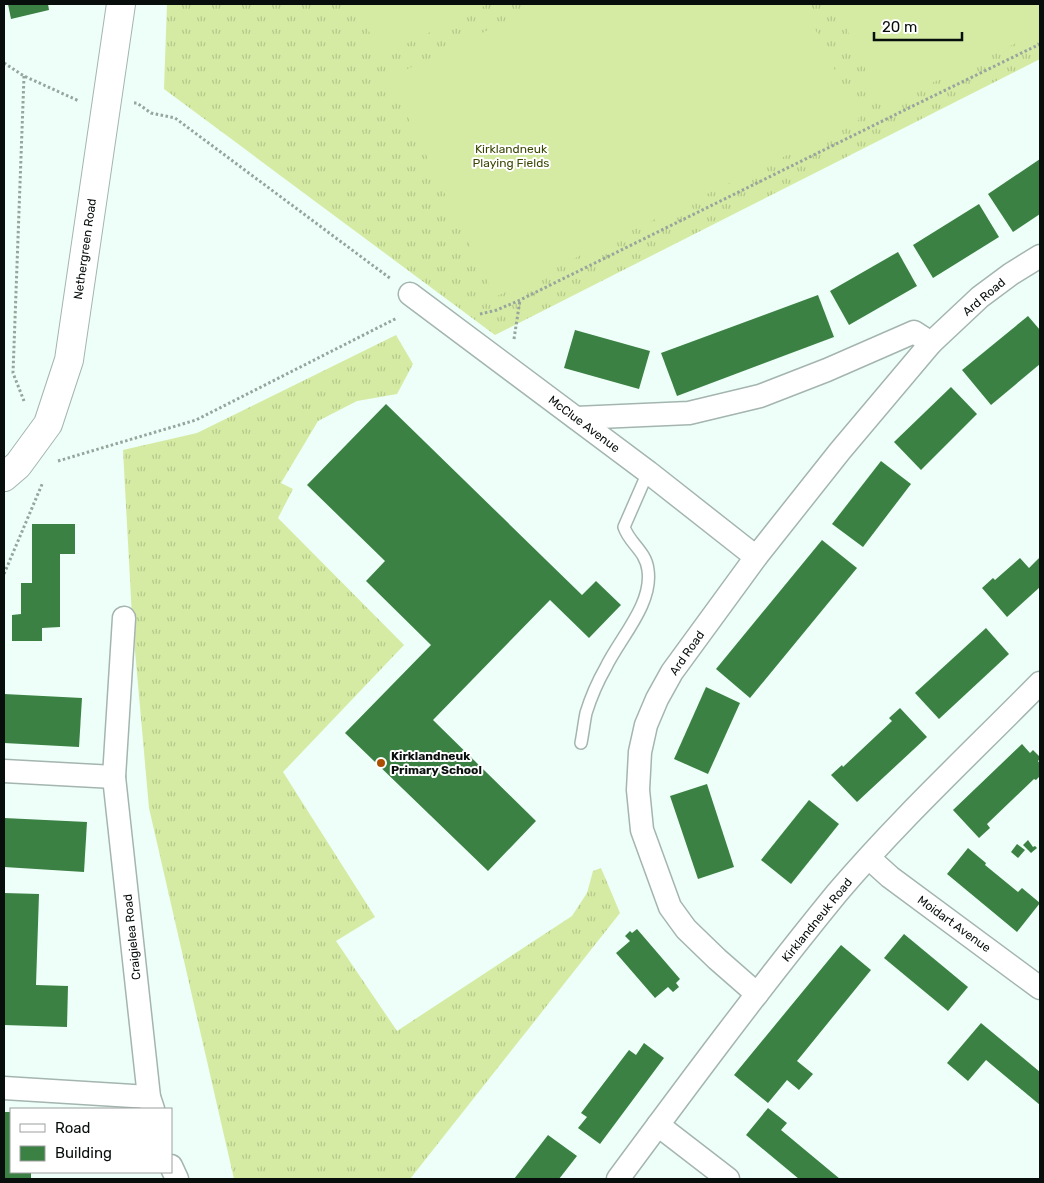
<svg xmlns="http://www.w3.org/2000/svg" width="1044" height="1183" font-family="Rubik,sans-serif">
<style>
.grass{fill:url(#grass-tufts)}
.pitch{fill:#d5eba3}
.building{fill:#3c8144}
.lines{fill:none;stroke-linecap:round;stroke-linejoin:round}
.service-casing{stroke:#a4b5af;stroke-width:14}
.minor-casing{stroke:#a4b5af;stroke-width:25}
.tertiary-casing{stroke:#a4b5af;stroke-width:30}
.path{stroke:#97a59f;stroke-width:3;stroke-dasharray:2.5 2.5;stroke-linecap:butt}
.service{stroke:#fff;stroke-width:11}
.minor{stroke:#fff;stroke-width:22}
.tertiary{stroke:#fff;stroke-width:28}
.poi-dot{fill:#ad4d00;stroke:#fff;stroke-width:2}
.labels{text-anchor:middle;stroke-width:4;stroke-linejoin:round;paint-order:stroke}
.park-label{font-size:12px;fill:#3a4804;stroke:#fff}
.street-label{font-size:12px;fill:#080e0b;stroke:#fff}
.poi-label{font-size:12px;font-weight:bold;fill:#080e0b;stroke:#fff;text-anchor:start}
</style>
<defs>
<pattern id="grass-tufts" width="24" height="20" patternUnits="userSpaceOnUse" patternTransform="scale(1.25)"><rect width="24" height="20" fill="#d5eba3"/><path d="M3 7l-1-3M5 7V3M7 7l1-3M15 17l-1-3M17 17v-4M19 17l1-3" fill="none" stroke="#b5c88b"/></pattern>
</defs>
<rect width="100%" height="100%" fill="#edfff8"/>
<g class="grass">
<polygon points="167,4 1040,4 1040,59 495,335 164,89"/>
<polygon points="396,335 413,364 397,394 357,401 318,421 281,483 293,489 278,518 404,645 283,772 375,917 336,941 397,1031 572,916 587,893 593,871 601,868 620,913 410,1179 234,1179 149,808 132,617 123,450 197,433"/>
</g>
<g class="pitch">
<polygon points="356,4 488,4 381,56"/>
<polygon points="542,4 803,4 859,120 495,297 389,78"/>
<polygon points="835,4 1040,4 1040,32 883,106"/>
</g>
<g class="building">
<polygon points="8,4 48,4 49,10 11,19"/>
<polygon points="1040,159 1040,214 1013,232 988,194"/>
<polygon points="979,204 999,237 933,278 913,245"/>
<polygon points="898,252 917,286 849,325 830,291"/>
<polygon points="818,295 834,337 677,396 661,353"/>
<polygon points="1028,316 1040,330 1040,364 991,405 962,370"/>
<polygon points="575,330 650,351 639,389 564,368"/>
<polygon points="951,387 977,414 921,470 894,442"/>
<polygon points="386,404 582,595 596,581 621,605 589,638 550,600 433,720 536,821 488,871 345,733 431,645 366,581 385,561 307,485"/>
<polygon points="881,461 911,484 863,547 832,524"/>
<polygon points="32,524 75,524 75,554 60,554 60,627 42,628 42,641 12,641 12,615 21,614 21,583 32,583"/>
<polygon points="822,540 857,568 750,698 716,669"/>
<polygon points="1040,557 1040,587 1007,617 982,588 993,578 995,580 1020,558 1029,568"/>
<polygon points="986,628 1009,654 939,719 915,693"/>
<polygon points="706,687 740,703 708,774 674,759"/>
<polygon points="4,694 82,698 79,747 4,743"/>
<polygon points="900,708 927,737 857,802 831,775 842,765 843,767 892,721 889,718"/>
<polygon points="1022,744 1030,753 1033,750 1040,757 1040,759 1038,761 1040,764 1040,776 1036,780 1034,779 987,824 990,828 979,838 953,810"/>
<polygon points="707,784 734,867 698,879 670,796"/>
<polygon points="809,800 839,824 791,884 761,860"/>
<polygon points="4,818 87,822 84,872 4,867"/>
<polygon points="1028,840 1033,847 1035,846 1037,848 1031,853 1023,845"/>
<polygon points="1017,844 1025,850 1018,858 1011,852"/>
<polygon points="968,848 986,863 985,865 1018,892 1022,888 1040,903 1017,932 947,874"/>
<polygon points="4,893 39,894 36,985 68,986 67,1027 4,1025"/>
<polygon points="637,929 680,979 676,983 679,987 673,992 668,987 655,998 616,953 630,941 625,936 630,931 632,933"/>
<polygon points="904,934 968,987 948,1011 884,958"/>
<polygon points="841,945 871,970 797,1061 813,1074 799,1090 787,1080 768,1103 734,1075"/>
<polygon points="981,1023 1040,1072 1040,1105 986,1060 968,1081 947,1063"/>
<polygon points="644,1043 664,1058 600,1144 578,1128 587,1117 581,1113 629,1050 636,1055"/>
<polygon points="768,1108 787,1123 781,1130 840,1179 799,1179 746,1135"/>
<polygon points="4,1112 11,1112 11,1172 31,1172 31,1179 4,1179"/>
<polygon points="548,1135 577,1156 559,1179 514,1179"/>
</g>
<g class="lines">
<defs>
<path id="service" d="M581,743C583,733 584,723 586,713C591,697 598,681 606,667C620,638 653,604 648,570C646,551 629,543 624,527L648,472"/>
<g id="minor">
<polyline points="410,294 648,472 756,557"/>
<polyline points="576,418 689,413 760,396 827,370 914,332 931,343"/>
<polyline points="124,618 114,777 149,1097 153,1109"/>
<polyline points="4,771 114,777"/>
<polyline points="869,858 890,877 1040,988"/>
<polyline points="757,994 717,959 686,929 670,907 642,830 638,790 640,752 646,725 657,699 672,672 756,557 840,451 931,343 980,297 1011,274 1040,256"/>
<polyline points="4,1088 149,1097"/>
<polyline points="658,1125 728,1179"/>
<polyline points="171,1166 177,1179"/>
<path d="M618,1179C689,1083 761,986 837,893C900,819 972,752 1040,683"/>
</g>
<polyline id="tertiary" points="4,477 18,465 48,424 69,360 121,4"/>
</defs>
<use href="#service" class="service-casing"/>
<use href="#minor" class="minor-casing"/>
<use href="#tertiary" class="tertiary-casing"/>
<g class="path">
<polyline points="4,63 24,76 79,101"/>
<polyline points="24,76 13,373 24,401"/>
<polyline points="134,103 137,103 151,113 175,118 391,279"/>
<polyline points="480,314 497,310 520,300 921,102 1040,44"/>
<polyline points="514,339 520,300"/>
<polyline points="58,461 196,420 397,318"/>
<polyline points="4,574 43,482"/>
</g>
<use href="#service" class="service"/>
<use href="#minor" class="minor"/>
<use href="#tertiary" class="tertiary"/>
</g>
<circle class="poi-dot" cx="381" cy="763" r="5"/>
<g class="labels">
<g class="park-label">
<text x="511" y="153">Kirklandneuk<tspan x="511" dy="14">Playing Fields</tspan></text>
</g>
<g class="street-label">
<text transform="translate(85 249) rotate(-82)" y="4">Nethergreen Road</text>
<text transform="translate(984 297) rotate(-40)" y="4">Ard Road</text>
<text transform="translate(584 424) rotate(37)" y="4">McClue Avenue</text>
<text transform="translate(687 653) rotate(-55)" y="4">Ard Road</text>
<text transform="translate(817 920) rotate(-51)" y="4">Kirklandneuk Road</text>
<text transform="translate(954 924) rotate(36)" y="4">Moidart Avenue</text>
<text transform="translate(132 937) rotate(-96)" y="4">Craigielea Road</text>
</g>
<g class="poi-label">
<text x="391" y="760">Kirklandneuk<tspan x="391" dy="14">Primary School</tspan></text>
</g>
</g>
<rect width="1044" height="1183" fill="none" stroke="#080e0b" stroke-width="10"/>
<rect x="10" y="1108" width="162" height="65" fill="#ffffff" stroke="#9c9f9d"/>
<rect x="20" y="1124" width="25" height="8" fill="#ffffff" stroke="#9c9f9d"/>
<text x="55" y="1133" font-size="15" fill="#080e0b">Road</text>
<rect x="20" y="1146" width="25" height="15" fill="#3c8144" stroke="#9c9f9d"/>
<text x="55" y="1158" font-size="15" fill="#080e0b">Building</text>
<path d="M874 32v8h88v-8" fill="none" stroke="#080e0b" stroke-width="2.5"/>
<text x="882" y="32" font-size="15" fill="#080e0b" stroke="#ffffff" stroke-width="4" paint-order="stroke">20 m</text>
</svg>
